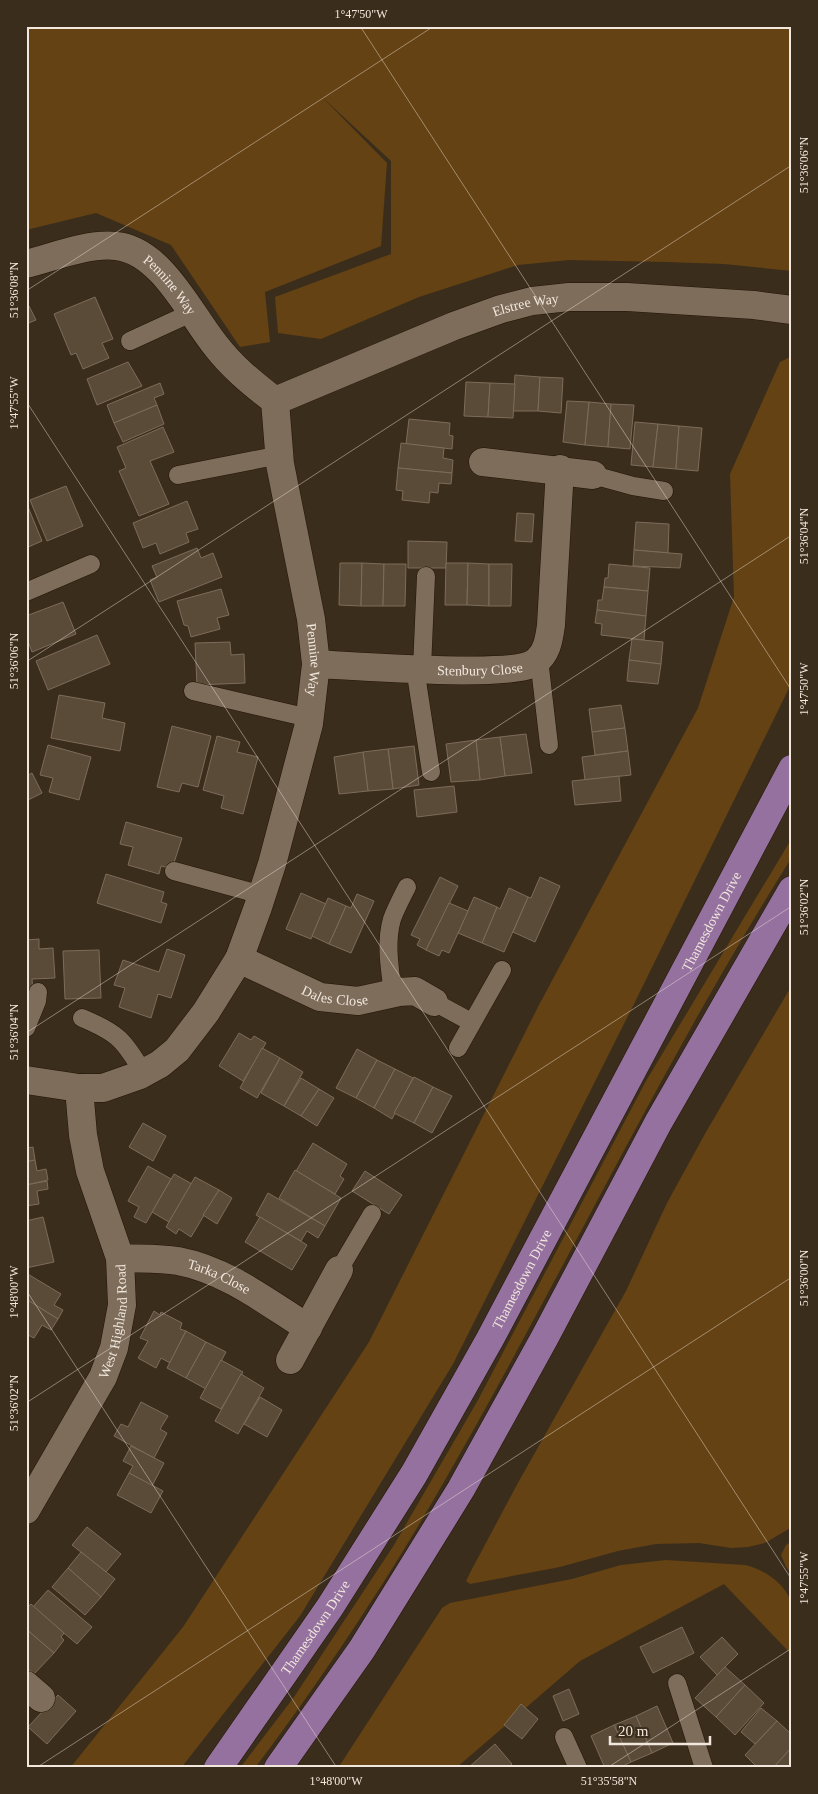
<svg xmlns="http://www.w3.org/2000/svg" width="818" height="1794" font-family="Georgia,serif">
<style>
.green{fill:#644213}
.building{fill:#5a4b39;stroke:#7c6c59}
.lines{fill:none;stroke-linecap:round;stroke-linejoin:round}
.lane-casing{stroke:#221505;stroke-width:19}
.street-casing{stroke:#221505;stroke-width:29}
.primary-casing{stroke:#221505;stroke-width:29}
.lane{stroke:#7e6d5b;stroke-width:18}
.street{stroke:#7e6d5b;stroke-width:28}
.primary{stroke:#95719f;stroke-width:28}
.ticks{fill:none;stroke:#f1e7dd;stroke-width:1;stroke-opacity:0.45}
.labels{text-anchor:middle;stroke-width:4.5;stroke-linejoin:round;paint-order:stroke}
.street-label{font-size:14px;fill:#f1e7dd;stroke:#3b2d1c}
.neatline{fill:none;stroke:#f1e7dd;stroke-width:2}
.ticks-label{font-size:12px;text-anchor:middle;fill:#f1e7dd}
</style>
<rect width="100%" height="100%" fill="#3b2d1c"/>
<g class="green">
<polygon points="26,26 792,26 792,271 724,264 667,262 569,260 518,265 419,297 321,339 278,333 275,297 391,254 391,161 321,96 387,163 381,246 265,292 270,342 240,347 171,245 96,213 26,230"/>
<polygon points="792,356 792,682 635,1002 453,1364 300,1616 181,1768 70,1768 183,1627 369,1342 539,1005 698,708 734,597 730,474 780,362"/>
<path d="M792,838V857C665,1058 564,1273 445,1480C388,1580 324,1676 255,1768H240L294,1697L394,1545L478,1400L646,1081Z"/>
<polygon points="792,985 792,1527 765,1543 748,1547 731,1548 699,1543 656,1544 618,1551 560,1567 470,1584 466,1581 472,1569 519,1481 626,1291 667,1203 706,1132"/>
<polygon points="792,1541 792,1574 786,1567 781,1555 786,1545"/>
<path d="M666,1560L745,1565C765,1570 785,1583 792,1604C795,1615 792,1642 792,1655L724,1584L580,1661L456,1768H338L442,1608L450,1603L572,1579L621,1565Z"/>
</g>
<g class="building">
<polygon points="95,297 113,339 102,343 109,358 83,369 76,353 71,355 54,314"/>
<polygon points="29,306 36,320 26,324 26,307"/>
<polygon points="128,362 142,386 97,405 87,379"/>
<polygon points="515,375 540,377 538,411 513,411"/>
<polygon points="540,377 563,378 561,413 538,411"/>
<polygon points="466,382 490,383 488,417 464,416"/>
<polygon points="160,383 164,394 154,398 157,405 114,423 107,405"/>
<polygon points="490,383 515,384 513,418 488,417"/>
<polygon points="567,401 589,402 585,445 563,442"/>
<polygon points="589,402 611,404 608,447 585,445"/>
<polygon points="611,404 634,405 630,449 608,447"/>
<polygon points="157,405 164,424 123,442 114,423"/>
<polygon points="409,419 450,423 449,435 453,436 452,449 406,444"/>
<polygon points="635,422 658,424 653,467 631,465"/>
<polygon points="658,424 679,426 676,469 653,467"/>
<polygon points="679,426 702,428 698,471 676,469"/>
<polygon points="163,427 174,452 150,461 169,504 139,516 119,471 126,468 117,447"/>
<polygon points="401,443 444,448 443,458 453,460 452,473 398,468"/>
<polygon points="398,468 452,473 451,484 439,483 438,493 430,492 429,503 402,500 403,491 396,490"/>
<polygon points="66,486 83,526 47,541 30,500"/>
<polygon points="187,501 198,529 186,533 189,542 160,554 156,543 143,548 133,523"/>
<polygon points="26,502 42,541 26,548"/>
<polygon points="517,513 534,514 532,542 515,541"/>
<polygon points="636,522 669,524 668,553 634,550"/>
<polygon points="408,541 447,542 446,568 408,568"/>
<polygon points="197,548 201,558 213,553 222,577 159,602 150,580 157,577 152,566"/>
<polygon points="634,550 682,554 680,568 633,566"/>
<polygon points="340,563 362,563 361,606 339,605"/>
<polygon points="362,563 384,564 383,606 361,606"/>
<polygon points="446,563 468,563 467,605 445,605"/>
<polygon points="468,563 489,564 489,606 467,605"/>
<polygon points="384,564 406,564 405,606 383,606"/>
<polygon points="489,564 512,564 511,606 489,606"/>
<polygon points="609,564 650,568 648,591 604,587 605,578 608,578"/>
<polygon points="604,587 648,591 646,616 597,610 598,600 602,600"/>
<polygon points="221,589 229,615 217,618 220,629 191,637 188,626 184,625 177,601"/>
<polygon points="63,602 76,634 32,652 26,636 26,616"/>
<polygon points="597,610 646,616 644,640 601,635 602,624 595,623"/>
<polygon points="97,635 110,664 48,690 36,661"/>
<polygon points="632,639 663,642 661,664 629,660"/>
<polygon points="230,642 231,655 244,654 245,683 197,685 195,643"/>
<polygon points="629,660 661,664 658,684 627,681"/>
<polygon points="59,695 105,703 102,718 125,723 120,751 51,738"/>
<polygon points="621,705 625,728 592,732 589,709"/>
<polygon points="172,726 211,736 198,787 182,783 179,792 157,787"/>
<polygon points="625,728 628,751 595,755 592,732"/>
<polygon points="526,734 532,773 505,776 500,737"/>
<polygon points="217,736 240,742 237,752 258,757 243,814 221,808 224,796 203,790"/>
<polygon points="500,737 505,776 480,780 476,740"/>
<polygon points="476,740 480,780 451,782 446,744"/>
<polygon points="48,745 91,757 79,800 49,792 53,778 40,775"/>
<polygon points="414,746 419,785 393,789 388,749"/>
<polygon points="388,749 393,789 368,791 363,752"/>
<polygon points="628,751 631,775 585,780 582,757"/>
<polygon points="363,752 368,791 339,794 334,757"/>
<polygon points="32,773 42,793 26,801 26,776"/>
<polygon points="619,776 621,801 575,805 572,781"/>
<polygon points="454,786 457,812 417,817 414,790"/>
<polygon points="126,822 182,838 172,869 161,866 159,874 128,865 133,847 120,844"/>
<polygon points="106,874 164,892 161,902 167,904 161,923 97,903"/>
<polygon points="440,877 458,886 426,950 417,945 420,939 411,935"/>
<polygon points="540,877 560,886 535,942 513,932 528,897 531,898"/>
<polygon points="509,888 528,897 504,952 482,943 497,907 500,909"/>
<polygon points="301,893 326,904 311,939 286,929"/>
<polygon points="357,894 374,901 351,953 329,944 346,906 351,908"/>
<polygon points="474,897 497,907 482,943 458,933"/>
<polygon points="328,898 346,906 329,944 312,936"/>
<polygon points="449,903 468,911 449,953 442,950 439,956 426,950"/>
<polygon points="39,939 39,949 53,948 55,978 32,979 33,992 26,992 26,940"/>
<polygon points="167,949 185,955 171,998 158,994 151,1018 119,1007 125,988 114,985 123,960 159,972"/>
<polygon points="99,950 101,998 65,999 63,951"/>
<polygon points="239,1033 251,1040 254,1036 266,1043 243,1081 219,1066"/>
<polygon points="262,1048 280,1058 257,1098 240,1088"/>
<polygon points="357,1049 377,1060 356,1098 336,1088"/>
<polygon points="280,1058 303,1072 284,1106 261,1093"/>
<polygon points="377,1060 395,1069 374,1108 356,1098"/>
<polygon points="395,1069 413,1078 392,1119 374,1108"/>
<polygon points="414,1077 433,1087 414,1123 394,1113"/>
<polygon points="301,1078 319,1089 301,1116 284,1106"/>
<polygon points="433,1087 452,1096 432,1133 414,1123"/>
<polygon points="319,1089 334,1098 317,1126 301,1116"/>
<polygon points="143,1123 166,1136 153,1161 129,1147"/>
<polygon points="313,1143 347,1164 340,1176 344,1179 335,1194 296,1171"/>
<polygon points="26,1146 27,1148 33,1147 35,1160 26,1162"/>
<polygon points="35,1160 37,1171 46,1169 48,1180 26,1185 26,1162"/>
<polygon points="148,1166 171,1179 146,1223 134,1217 139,1207 128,1201"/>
<polygon points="295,1170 341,1198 325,1226 279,1198"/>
<polygon points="365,1171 402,1195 389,1214 352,1191"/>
<polygon points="174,1174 192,1184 169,1222 152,1212"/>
<polygon points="195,1177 219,1190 191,1237 179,1229 176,1234 166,1227"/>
<polygon points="47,1181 48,1189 37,1191 39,1204 26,1206 26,1185"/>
<polygon points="219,1190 232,1198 217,1224 203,1215"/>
<polygon points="268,1193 325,1226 318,1238 307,1231 301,1241 256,1215"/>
<polygon points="43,1217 54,1262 26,1268 26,1221"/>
<polygon points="260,1217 307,1245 292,1270 245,1242"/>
<polygon points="26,1273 61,1294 54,1305 63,1310 58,1319 26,1299"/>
<polygon points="26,1299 58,1319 51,1330 42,1325 34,1338 26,1334"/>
<polygon points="154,1311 160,1315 161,1312 182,1323 180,1329 186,1331 170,1363 161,1358 156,1368 138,1358 148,1341 140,1338"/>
<polygon points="186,1331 206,1342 186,1378 167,1368"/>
<polygon points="206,1342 226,1352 206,1389 186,1378"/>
<polygon points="221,1360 243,1372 221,1409 200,1398"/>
<polygon points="241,1374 264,1388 238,1434 215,1421"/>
<polygon points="260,1397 282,1410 267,1437 244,1424"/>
<polygon points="141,1402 168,1416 160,1429 167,1433 154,1458 114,1436 121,1424 128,1427"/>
<polygon points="131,1446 164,1463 152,1486 129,1473 133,1466 123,1461"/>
<polygon points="129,1473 163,1491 151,1513 117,1495"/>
<polygon points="87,1527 121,1554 106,1572 72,1545"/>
<polygon points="81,1552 115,1579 101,1597 68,1568"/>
<polygon points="68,1568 101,1597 85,1615 52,1587"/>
<polygon points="48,1590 92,1627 77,1644 33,1607"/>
<polygon points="31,1604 64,1633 61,1637 64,1640 54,1653 26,1629 26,1609"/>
<polygon points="682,1627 694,1653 653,1673 640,1647"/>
<polygon points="26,1629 54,1653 34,1674 26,1667"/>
<polygon points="722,1637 738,1654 717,1675 700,1657"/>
<polygon points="725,1667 745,1685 716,1717 695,1698"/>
<polygon points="745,1685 764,1703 735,1735 716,1717"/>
<polygon points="569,1689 579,1714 563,1721 553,1696"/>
<polygon points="58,1695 76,1711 47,1744 28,1727"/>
<polygon points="521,1704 538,1719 522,1739 504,1725"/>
<polygon points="657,1706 673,1743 652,1753 636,1716"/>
<polygon points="761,1708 777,1721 755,1744 741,1732"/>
<polygon points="636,1716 652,1753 631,1762 614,1725"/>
<polygon points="777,1721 790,1733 792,1731 792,1747 773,1768 758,1768 745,1755"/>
<polygon points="614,1725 631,1762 619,1768 605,1768 591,1736"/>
<polygon points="495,1744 512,1764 507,1768 468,1768"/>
<polygon points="792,1747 792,1768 773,1768"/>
</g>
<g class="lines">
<defs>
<g id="lane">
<polyline points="130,341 191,313"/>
<polyline points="178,475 280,455"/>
<polyline points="593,475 633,486 664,491"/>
<polyline points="26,592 91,564"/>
<polyline points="539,659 549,745"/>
<polyline points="415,668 431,772"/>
<polyline points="422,668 426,576"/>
<polyline points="193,691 309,718"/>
<polyline points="174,871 262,895"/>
<path d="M393,994C390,969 385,943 392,919C396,908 402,897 407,887"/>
<polyline points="434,1002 471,1022"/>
<path d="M82,1018C118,1033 124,1040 144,1074"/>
<polyline points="26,1028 37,1001 38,992"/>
<polyline points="458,1048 502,970"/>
<polyline points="339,1270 372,1214"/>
<polyline points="677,1683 704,1768"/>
<polyline points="564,1737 578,1768"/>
</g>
<g id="street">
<path id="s1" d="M26,264C54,257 87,243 116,246C161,250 190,314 216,346C233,368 253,384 275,401L280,464L311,619L316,664L309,724L272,864L258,907L239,959L206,1012L177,1050L160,1064L140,1075L103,1088H79L26,1080"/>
<path id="s2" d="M275,401L454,326L501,309L532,301L569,297H627L754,305L792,310"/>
<polyline points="483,462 593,475"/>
<path id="s3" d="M316,664C354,666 511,678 534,663C547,654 549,640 551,625L560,469"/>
<path id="s4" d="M239,959L320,997L358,1001L399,992L415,991L434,1002"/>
<path id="s5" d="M120,1258C139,1259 159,1258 178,1261C226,1270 267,1302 308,1328"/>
<polyline points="290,1360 339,1270"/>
<path id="s6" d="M26,1510L103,1377L114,1348L122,1305L120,1258L90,1171L83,1135L79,1088"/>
<polyline points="26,1685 41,1698"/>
</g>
<g id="primary">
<path id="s7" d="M218,1768L330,1607L414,1474L490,1339L792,769"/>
<polyline points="278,1768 362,1649 461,1489 545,1337 658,1123 792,890"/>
</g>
</defs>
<use href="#lane" class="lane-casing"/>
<use href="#street" class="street-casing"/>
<use href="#primary" class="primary-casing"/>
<use href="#lane" class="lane"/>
<use href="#street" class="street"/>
<use href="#primary" class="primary"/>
</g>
<path class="ticks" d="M360,26L792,691M26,291L434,26M26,401L792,1580M26,662L792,165M26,1033L792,535M26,1290L337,1768M26,1403L792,906M36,1768L792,1277M607,1768L792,1648"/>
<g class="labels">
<g class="street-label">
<text dy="5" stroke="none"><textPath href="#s1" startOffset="161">Pennine Way</textPath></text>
<text dy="5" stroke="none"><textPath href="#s2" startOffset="269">Elstree Way</textPath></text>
<text dy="5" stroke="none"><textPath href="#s1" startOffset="581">Pennine Way</textPath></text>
<text dy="5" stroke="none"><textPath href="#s3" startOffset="164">Stenbury Close</textPath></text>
<text dy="5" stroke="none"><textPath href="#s7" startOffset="981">Thamesdown Drive</textPath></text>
<text dy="5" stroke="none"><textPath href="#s4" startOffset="104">Dales Close</textPath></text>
<text dy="5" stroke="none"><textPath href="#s7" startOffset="576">Thamesdown Drive</textPath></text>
<text dy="5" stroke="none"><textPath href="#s5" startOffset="102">Tarka Close</textPath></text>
<text dy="5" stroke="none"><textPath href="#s6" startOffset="211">West Highland Road</textPath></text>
<text dy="5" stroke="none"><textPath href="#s7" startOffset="171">Thamesdown Drive</textPath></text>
</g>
</g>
<rect width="818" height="1794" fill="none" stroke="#3b2d1c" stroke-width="55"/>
<path d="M610 1736v8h100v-8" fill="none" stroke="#f1e7dd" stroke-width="2.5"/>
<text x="618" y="1736" font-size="15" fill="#f1e7dd" stroke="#3b2d1c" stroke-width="4" paint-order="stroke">20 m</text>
<rect x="28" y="28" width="762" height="1738" class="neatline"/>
<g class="ticks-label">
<text x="361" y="18">1°47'50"W</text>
<text transform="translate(804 165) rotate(-90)" y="4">51°36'06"N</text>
<text transform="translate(14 290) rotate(-90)" y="4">51°36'08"N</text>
<text transform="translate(14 403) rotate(-90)" y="4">1°47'55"W</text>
<text transform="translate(804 536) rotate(-90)" y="4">51°36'04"N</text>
<text transform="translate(14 661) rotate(-90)" y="4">51°36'06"N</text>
<text transform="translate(804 689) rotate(-90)" y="4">1°47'50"W</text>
<text transform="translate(804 907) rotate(-90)" y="4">51°36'02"N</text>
<text transform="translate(14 1032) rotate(-90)" y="4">51°36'04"N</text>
<text transform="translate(804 1278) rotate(-90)" y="4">51°36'00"N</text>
<text transform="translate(14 1292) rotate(-90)" y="4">1°48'00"W</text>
<text transform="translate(14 1403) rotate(-90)" y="4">51°36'02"N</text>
<text transform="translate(804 1578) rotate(-90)" y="4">1°47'55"W</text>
<text x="336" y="1785">1°48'00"W</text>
<text x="609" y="1785">51°35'58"N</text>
</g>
</svg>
